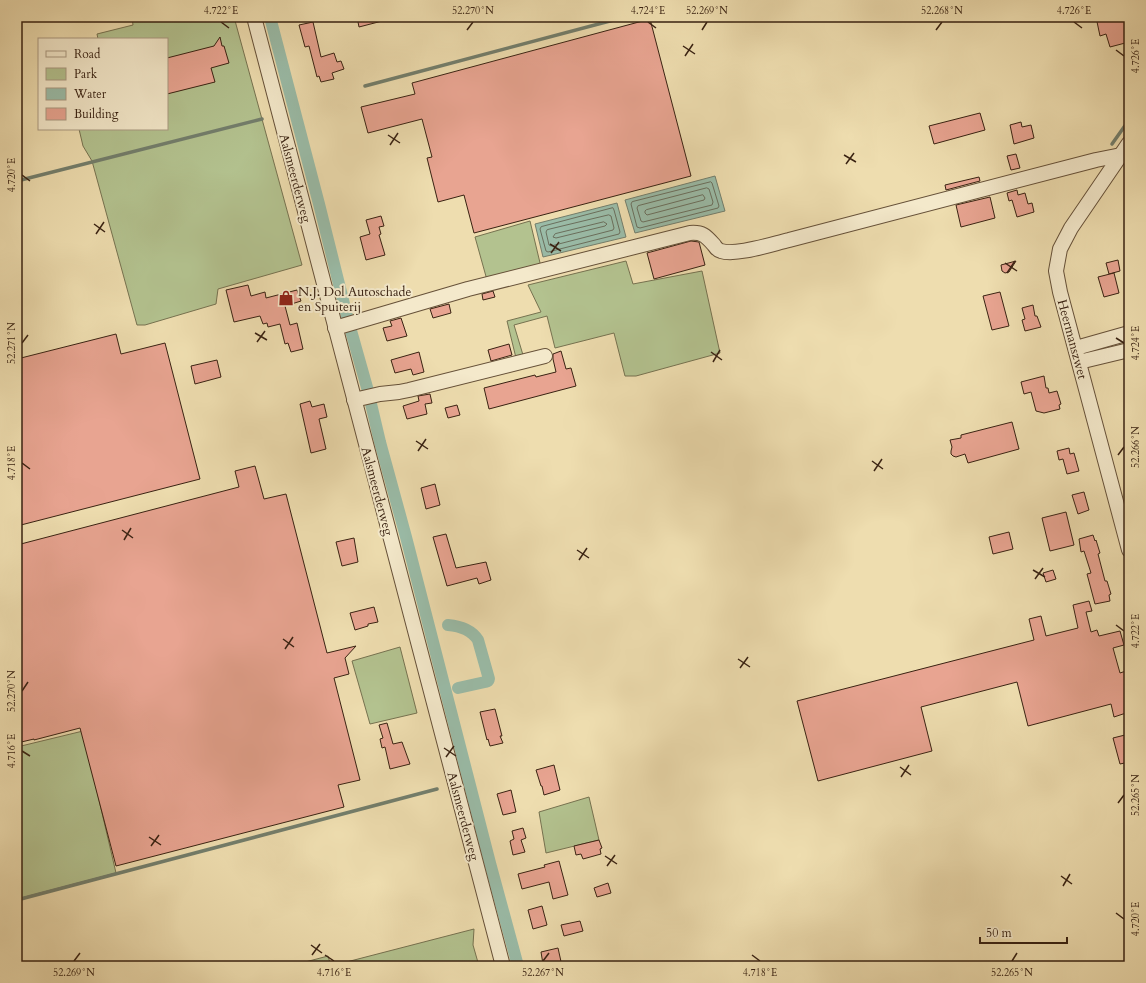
<svg xmlns="http://www.w3.org/2000/svg" width="1146" height="983" font-family="Cardo,serif">
<style>
.green{fill:#b3c28f;stroke:#767250}
.water{fill:#9abca8;stroke:#737e6c}
.lines{fill:none;stroke-linecap:round;stroke-linejoin:round}
.shore{stroke:#6a6f5d;stroke-width:1}
.stream{stroke:#737e6c;stroke-width:3.5}
.canal{stroke:#9abca8;stroke-width:12}
.building{fill:#e8a491;stroke:#392212}
.minor-casing{stroke:#665139;stroke-width:16}
.minor{stroke:#f4e9cb;stroke-width:14}
.ticks{fill:none;stroke:#392212;stroke-width:1.5}
.labels{text-anchor:middle;stroke-width:4;stroke-linejoin:round;paint-order:stroke}
.street-label{font-size:13px;fill:#392212;stroke:#f4e9cb}
.poi-label{font-size:13px;fill:#392212;stroke:#f4e9cb;text-anchor:start}
.neatline{fill:none;stroke:#392212;stroke-width:1.5}
.ticks-label{font-size:10px;text-anchor:middle;fill:#392212}
</style>
<rect width="100%" height="100%" fill="#eeddaf"/>
<filter id="stains"><feTurbulence type="fractalNoise" baseFrequency=".005" numOctaves="4"/><feColorMatrix values="0 0 0 0 .2 0 0 0 0 .09 0 0 0 0 .02 0 0 0 .5 -.17"/></filter>
<radialGradient id="worn" r=".72"><stop offset=".6" stop-color="#630" stop-opacity="0"/><stop offset="1" stop-color="#630" stop-opacity=".3"/></radialGradient>
<g class="green">
<polygon points="132,17 234,17 302,265 218,289 216,304 145,325 137,325 92,161 83,146 79,129 167,129 167,39 98,39 97,34 133,25"/>
<polygon points="530,221 541,267 487,280 475,237"/>
<polygon points="626,261 633,284 702,271 720,353 636,376 625,376 614,333 555,348 547,316 514,325 523,355 516,358 507,321 541,312 528,285"/>
<polygon points="400,647 417,713 370,724 352,661"/>
<polygon points="83,731 116,873 17,899 17,747"/>
<polygon points="589,797 599,840 546,853 539,812"/>
<polygon points="474,929 473,945 479,966 331,966"/>
<polygon points="328,956 331,966 290,966"/>
</g>
<g class="water">
<polygon points="715,176 725,211 635,233 625,200"/>
<polygon points="617,203 626,237 543,257 535,224"/>
</g>
<g class="lines">
<g class="shore">
<polygon points="711,182 712,183 719,206 718,208 640,228 637,227 631,204 632,202"/>
<polygon points="707,188 709,189 713,202 712,205 643,222 641,221 637,208 638,206"/>
<polygon points="703,195 705,198 704,200 647,215 645,213 645,211 646,210"/>
<polygon points="613,208 614,210 620,232 619,234 548,252 546,251 540,229 541,227"/>
<polygon points="609,215 611,216 614,228 613,230 551,246 549,245 546,232 547,230"/>
<polygon points="604,222 607,224 605,226 556,238 553,237 555,234"/>
</g>
<g class="stream">
<polyline points="365,86 625,17"/>
<polyline points="1112,144 1129,120"/>
<polyline points="17,181 262,119"/>
<polyline points="17,900 437,789"/>
</g>
<g class="canal">
<polyline points="270,17 319,204 348,320 368,391 380,442 406,537 490,863 518,966"/>
<path d="M448,625C460,626 471,629 478,640L489,679L488,681L485,682L458,688"/>
</g>
</g>
<g class="building">
<polygon points="357,17 386,17 386,20 359,27"/>
<polygon points="1096,17 1129,17 1129,42 1110,47 1106,34 1100,36"/>
<polygon points="650,19 691,176 474,233 464,195 438,202 427,158 432,157 422,119 368,133 361,107 415,94 412,83"/>
<polygon points="313,22 321,57 334,53 337,62 341,61 344,69 332,73 334,79 321,82 319,76 317,77 309,46 305,47 299,25"/>
<polygon points="220,37 222,46 224,46 229,63 211,68 215,82 167,94 167,58 214,46"/>
<polygon points="980,113 985,130 934,144 929,126"/>
<polygon points="1021,122 1022,127 1031,125 1034,138 1014,144 1010,125"/>
<polygon points="1016,154 1020,168 1011,170 1007,156"/>
<polygon points="979,177 980,181 946,190 945,185"/>
<polygon points="1017,190 1018,195 1025,193 1028,204 1032,203 1034,212 1017,217 1012,200 1009,201 1007,193"/>
<polygon points="990,197 995,218 961,227 956,205"/>
<polygon points="381,216 384,226 379,227 381,234 379,235 385,255 366,260 360,237 370,234 366,220"/>
<polygon points="691,241 699,242 705,265 654,279 647,253"/>
<polygon points="1118,260 1120,271 1109,274 1106,263"/>
<polygon points="1016,261 1009,272 1005,273 1002,271 1001,265"/>
<polygon points="1114,273 1119,293 1104,297 1098,277"/>
<polygon points="248,285 251,296 265,292 266,298 297,290 301,301 285,306 290,325 297,323 303,349 291,352 288,343 285,344 280,324 268,327 267,323 263,324 260,316 234,322 226,290"/>
<polygon points="493,291 495,297 483,300 482,294"/>
<polygon points="1000,292 1009,326 992,330 983,296"/>
<polygon points="449,304 451,313 433,318 430,309"/>
<polygon points="1033,305 1035,316 1037,316 1041,327 1025,331 1022,320 1025,319 1022,308"/>
<polygon points="401,318 407,336 387,341 383,328 392,326 390,321"/>
<polygon points="116,334 121,354 165,343 200,479 17,526 17,359"/>
<polygon points="509,344 512,355 491,361 488,350"/>
<polygon points="561,351 566,369 571,368 576,386 489,409 484,388 535,375 536,377 556,372 553,359 553,354"/>
<polygon points="419,352 424,372 413,375 411,369 395,373 391,360"/>
<polygon points="217,360 221,377 195,384 191,366"/>
<polygon points="1044,376 1046,388 1048,388 1049,393 1057,391 1061,404 1059,405 1060,409 1044,413 1036,411 1031,392 1024,394 1021,382"/>
<polygon points="430,394 432,403 425,404 427,414 407,419 403,406 419,401 418,396"/>
<polygon points="310,401 312,407 324,404 327,417 319,419 326,449 311,453 300,404"/>
<polygon points="457,405 460,415 448,418 445,408"/>
<polygon points="1012,422 1019,449 968,463 965,454 956,457 953,456 951,454 951,451 952,447 950,440 961,438 961,435"/>
<polygon points="1069,448 1070,454 1074,453 1079,471 1067,474 1063,459 1059,460 1057,451"/>
<polygon points="255,466 264,499 286,494 327,653 356,646 345,658 349,674 334,678 360,780 338,785 344,807 116,866 80,728 34,740 34,739 17,743 17,545 239,487 235,471"/>
<polygon points="435,484 440,505 426,509 421,488"/>
<polygon points="1084,492 1089,510 1078,514 1072,495"/>
<polygon points="1066,512 1074,545 1050,551 1042,518"/>
<polygon points="1009,532 1013,549 993,554 989,537"/>
<polygon points="446,534 456,568 486,562 491,580 479,584 477,578 447,586 433,537"/>
<polygon points="1093,535 1095,541 1096,540 1100,553 1098,554 1105,581 1107,581 1111,594 1109,595 1110,601 1095,604 1087,574 1091,573 1084,551 1081,552 1079,539"/>
<polygon points="354,538 358,562 342,566 336,542"/>
<polygon points="1053,570 1056,579 1046,582 1043,573"/>
<polygon points="1089,601 1092,611 1086,612 1091,632 1097,630 1099,636 1120,631 1124,645 1113,648 1120,673 1129,670 1129,712 1114,717 1111,704 1028,726 1017,682 921,707 932,751 818,781 797,701 1034,640 1029,619 1041,616 1046,636 1078,628 1073,605"/>
<polygon points="374,607 378,622 368,624 368,626 355,630 350,613"/>
<polygon points="495,709 502,736 500,736 503,743 490,746 488,739 487,740 480,712"/>
<polygon points="387,723 393,744 402,742 410,764 390,769 385,747 382,748 380,739 383,738 379,725"/>
<polygon points="1129,734 1129,762 1120,764 1113,738"/>
<polygon points="554,765 560,790 544,795 542,786 541,786 536,770"/>
<polygon points="511,790 516,812 503,815 497,794"/>
<polygon points="523,828 526,838 521,840 525,852 513,855 510,841 514,839 512,831"/>
<polygon points="599,840 602,848 600,849 601,854 583,859 581,854 576,855 574,846"/>
<polygon points="559,861 568,895 553,899 549,882 522,889 518,874 545,867 544,865"/>
<polygon points="608,883 611,893 597,897 594,888"/>
<polygon points="542,906 547,925 533,929 528,910"/>
<polygon points="580,921 583,931 564,936 561,925"/>
<polygon points="558,948 562,966 549,966 548,962 543,964 541,952"/>
</g>
<g class="lines">
<defs>
<g id="minor">
<polyline points="254,17 503,966"/>
<polyline points="1129,143 1071,228 1060,249 1056,271 1060,292 1129,550"/>
<path d="M335,328L468,289L690,233C703,232 706,236 714,245C716,248 717,250 721,251C736,256 772,244 789,240L1096,160L1121,155"/>
<polyline points="1076,348 1129,333"/>
<polyline points="1079,362 1129,350"/>
<polyline points="354,400 380,394 399,392 409,390 545,356"/>
</g>
</defs>
<use href="#minor" class="minor-casing"/>
<use href="#minor" class="minor"/>
</g>
<path class="ticks" d="M221,22L229,28M648,22L656,28M1074,22L1082,28M467,30L473,22M702,30L707,22M936,30L942,22M683,46L695,54M1116,50L1124,56M685,56L693,44M388,135L400,143M390,145L398,133M844,155L856,162M846,164L854,153M22,175L30,181M94,224L105,232M96,234L104,222M550,244L561,251M551,253L559,242M1005,263L1017,271M1007,273L1015,261M255,333L267,340M1116,338L1124,343M257,342L265,331M22,343L28,335M711,352L722,360M713,362L720,350M416,441L428,449M418,451L426,439M1118,455L1124,447M872,461L883,469M22,463L30,469M874,471L882,459M122,530L133,538M124,540L131,528M577,550L589,558M579,560L587,548M1033,570L1045,577M1035,579L1043,568M1116,625L1124,631M283,639L294,647M285,649L293,637M738,659L750,667M740,668L748,657M22,691L28,682M444,748L456,756M22,751L30,756M446,757L454,746M900,767L911,775M901,777L909,765M1118,803L1124,795M149,837L161,845M151,846L159,835M605,856L617,864M607,866L615,855M1061,876L1072,884M1063,886L1070,874M1116,913L1124,919M311,945L322,953M312,955L320,944M325,955L334,961M752,955L760,961M74,961L80,953M543,961L549,953M1012,961L1017,953"/>
<defs>
<symbol id="shop-bare" viewBox="-9 -9 18 18"><path d="M-5-2.5h2.3a2.7 3.5 0 0 1 5.4 0H5L5.5 6h-11ZM-1.5-2.5h3a1.5 2.3 0 0 0-3 0Z" fill="#8f2418" stroke="#f4e9cb" stroke-width="2.5" paint-order="stroke"/></symbol>
</defs>
<g fill-rule="evenodd">
<use href="#shop-bare" x="275" y="287" width="22" height="22"/>
</g>
<g class="labels">
<g class="street-label">
<text transform="translate(296 178) rotate(75)" y="5">Aalsmeerderweg</text>
<text transform="translate(1073 339) rotate(75)" y="5">Heermanszwet</text>
<text transform="translate(378 491) rotate(75)" y="5">Aalsmeerderweg</text>
<text transform="translate(464 816) rotate(75)" y="5">Aalsmeerderweg</text>
</g>
<g class="poi-label">
<text x="298" y="296">N.J. Dol Autoschade<tspan x="298" dy="15">en Spuiterij</tspan></text>
</g>
</g>
<rect width="1146" height="983" fill="none" stroke="#eeddaf" stroke-width="44"/>
<rect x="38" y="38" width="130" height="92" fill="#f4e9cb" stroke="#a99981"/>
<rect x="46" y="51" width="20" height="6" fill="#f4e9cb" stroke="#a99981"/>
<text x="74" y="58" font-size="12" fill="#392212">Road</text>
<rect x="46" y="68" width="20" height="12" fill="#b3c28f" stroke="#a99981"/>
<text x="74" y="78" font-size="12" fill="#392212">Park</text>
<rect x="46" y="88" width="20" height="12" fill="#9abca8" stroke="#a99981"/>
<text x="74" y="98" font-size="12" fill="#392212">Water</text>
<rect x="46" y="108" width="20" height="12" fill="#e8a491" stroke="#a99981"/>
<text x="74" y="118" font-size="12" fill="#392212">Building</text>
<path d="M980 937v6h87v-6" fill="none" stroke="#392212" stroke-width="2"/>
<text x="986" y="937" font-size="12" fill="#392212" stroke="#f4e9cb" stroke-width="3" paint-order="stroke">50 m</text>
<rect x="22" y="22" width="1102" height="939" class="neatline"/>
<g class="ticks-label">
<text x="221" y="14">4.722°E</text>
<text x="473" y="14">52.270°N</text>
<text x="648" y="14">4.724°E</text>
<text x="707" y="14">52.269°N</text>
<text x="942" y="14">52.268°N</text>
<text x="1074" y="14">4.726°E</text>
<text transform="translate(1135 56) rotate(-90)" y="4">4.726°E</text>
<text transform="translate(11 175) rotate(-90)" y="4">4.720°E</text>
<text transform="translate(11 343) rotate(-90)" y="4">52.271°N</text>
<text transform="translate(1135 343) rotate(-90)" y="4">4.724°E</text>
<text transform="translate(1135 447) rotate(-90)" y="4">52.266°N</text>
<text transform="translate(11 463) rotate(-90)" y="4">4.718°E</text>
<text transform="translate(1135 631) rotate(-90)" y="4">4.722°E</text>
<text transform="translate(11 691) rotate(-90)" y="4">52.270°N</text>
<text transform="translate(11 751) rotate(-90)" y="4">4.716°E</text>
<text transform="translate(1135 795) rotate(-90)" y="4">52.265°N</text>
<text transform="translate(1135 919) rotate(-90)" y="4">4.720°E</text>
<text x="74" y="976">52.269°N</text>
<text x="334" y="976">4.716°E</text>
<text x="543" y="976">52.267°N</text>
<text x="760" y="976">4.718°E</text>
<text x="1012" y="976">52.265°N</text>
</g>
<rect width="100%" height="100%" filter="url(#stains)"/>
<rect width="100%" height="100%" fill="url(#worn)"/>
</svg>
